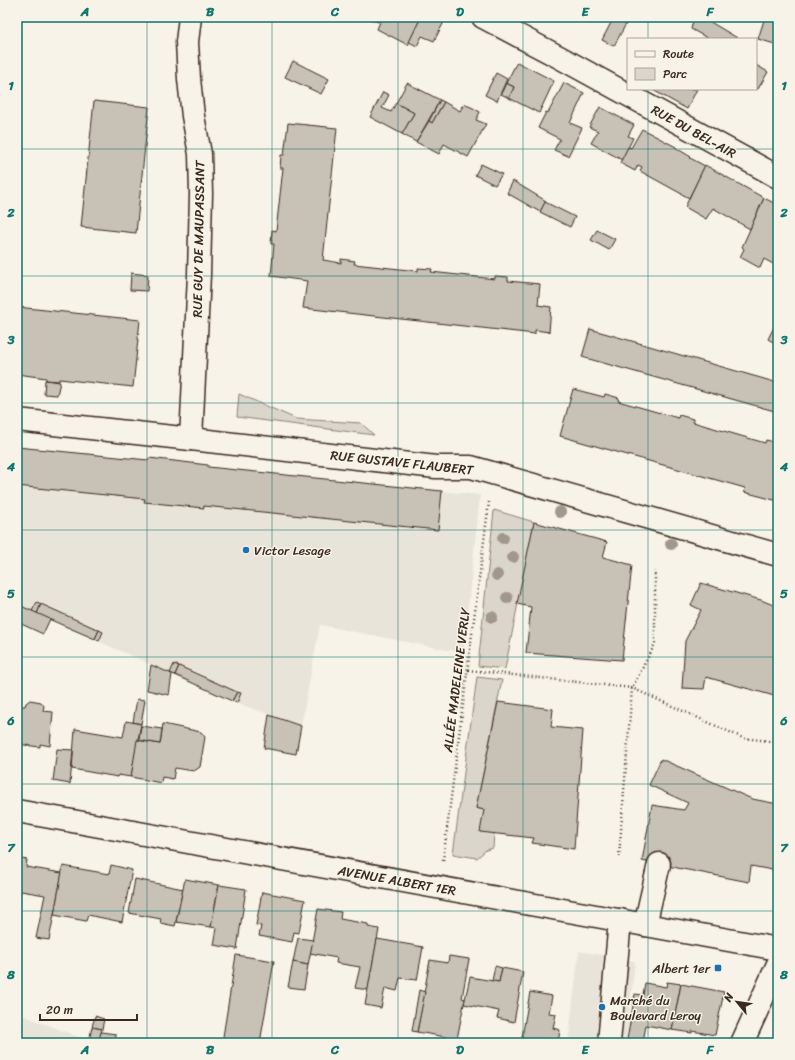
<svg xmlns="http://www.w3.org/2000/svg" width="795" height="1060" font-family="Sriracha,sans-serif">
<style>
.built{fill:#e9e4d9}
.green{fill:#dbd6cb;stroke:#8b8074}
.building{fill:#c8c1b6;stroke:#3b2a1e}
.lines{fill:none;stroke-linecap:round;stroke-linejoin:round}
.minor-casing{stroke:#3b2a1e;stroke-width:25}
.path{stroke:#3b2a1e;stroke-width:2.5;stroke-dasharray:1 3;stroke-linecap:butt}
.minor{stroke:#f7f3e8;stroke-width:22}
.tree{fill:#a1978c}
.grid{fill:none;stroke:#0f766e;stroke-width:1;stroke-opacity:0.55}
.poi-dot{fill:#1f6fb2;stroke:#f7f3e8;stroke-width:1.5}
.labels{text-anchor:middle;stroke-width:3;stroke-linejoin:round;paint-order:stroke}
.street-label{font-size:13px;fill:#3b2a1e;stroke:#f7f3e8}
.poi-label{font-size:13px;fill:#3b2a1e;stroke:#f7f3e8;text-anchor:start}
.neatline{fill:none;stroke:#0f766e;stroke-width:1.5}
.grid-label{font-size:13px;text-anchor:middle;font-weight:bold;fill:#0f766e}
</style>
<rect width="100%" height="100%" fill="#f7f3e8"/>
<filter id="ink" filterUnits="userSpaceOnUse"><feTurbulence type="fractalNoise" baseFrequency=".025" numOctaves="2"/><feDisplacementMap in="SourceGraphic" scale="8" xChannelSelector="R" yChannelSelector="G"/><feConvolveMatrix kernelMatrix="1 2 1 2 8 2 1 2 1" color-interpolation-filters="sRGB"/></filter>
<g filter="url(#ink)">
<g class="built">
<polygon points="17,447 148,460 149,458 208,465 208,467 480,495 463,653 320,625 301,726 237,703 17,605"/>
<polygon points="579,951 635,961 626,1043 568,1043"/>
<polygon points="17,1013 89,1041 98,1043 17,1043"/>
</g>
<g class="green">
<polygon points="239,394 296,419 361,423 374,435 237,417"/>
<polygon points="494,510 534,522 505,669 478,666"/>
<polygon points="477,677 502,680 476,808 484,810 494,833 493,848 486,850 477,858 453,854"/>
</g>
<g class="building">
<polygon points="366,17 380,17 378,22"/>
<polygon points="382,17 421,17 408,45 377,29"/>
<polygon points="421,17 437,17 445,20 434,41 422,36 417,46 409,42"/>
<polygon points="605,17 614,17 612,21"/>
<polygon points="614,17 617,17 627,22 614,46 602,40"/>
<polygon points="694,17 702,17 739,39 709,39 691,29"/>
<polygon points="765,17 778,17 778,45 758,39"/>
<polygon points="293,61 329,79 321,94 285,77"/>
<polygon points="517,62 554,81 539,113 509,98 514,87 506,83"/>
<polygon points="756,65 768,72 758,89 756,88"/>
<polygon points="496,73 507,79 497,101 485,95"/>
<polygon points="407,83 440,100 416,142 402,134 414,113 396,103"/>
<polygon points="506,83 514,87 509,98 501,94"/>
<polygon points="564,83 584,93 570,123 582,128 568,156 554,150 560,139 538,128 546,112 548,113"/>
<polygon points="651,89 697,89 687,109"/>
<polygon points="383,92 389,95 382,108 391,112 396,103 414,113 402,134 370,117"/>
<polygon points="440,100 444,102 432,123 429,121"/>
<polygon points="94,101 149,107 136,233 81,227"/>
<polygon points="444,102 460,111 464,104 473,108 480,112 476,120 486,124 468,157 444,144 439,154 416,142 429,121 432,123"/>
<polygon points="600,107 634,125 628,136 633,138 622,160 591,143 598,131 589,127"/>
<polygon points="288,123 337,128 323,260 341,263 341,259 355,261 354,264 418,271 418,268 432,269 431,272 495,279 495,276 508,277 508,281 540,284 538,305 551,307 549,332 535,330 535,334 303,308 307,281 271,276 274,244 271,244 272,230 276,231 283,168 280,168 281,155 284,155"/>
<polygon points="642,129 676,147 676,148 691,157 690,158 705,166 689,198 640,171 642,167 638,165 635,171 620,163 628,147 631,148"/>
<polygon points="481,164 502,174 495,185 475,175"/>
<polygon points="705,165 764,198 750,229 713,208 706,219 685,207"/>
<polygon points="17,180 21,181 17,194"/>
<polygon points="513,181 546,201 540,212 507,193"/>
<polygon points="764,198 778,205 778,260 775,265 764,259 760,268 740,257 744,249 742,247"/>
<polygon points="545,202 575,217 570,227 540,212"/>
<polygon points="597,230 615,239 609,250 591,240"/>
<polygon points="131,273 148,275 147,291 130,290"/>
<polygon points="17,307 140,320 133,387 59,379 59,381 46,380 46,378 17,374"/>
<polygon points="774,327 778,329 778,345 768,339"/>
<polygon points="590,329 778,383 778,412 582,357"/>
<polygon points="45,380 60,382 57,395 44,394"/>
<polygon points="573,389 604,397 605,394 619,398 618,401 678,418 679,415 693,419 693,422 765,443 766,440 778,443 778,501 744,492 745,488 560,436"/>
<polygon points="17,447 148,460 149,458 208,465 208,467 442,491 438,530 204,506 204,508 144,502 145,499 17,486"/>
<polygon points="534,522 607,542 603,557 632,565 622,660 526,653 531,607 517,604"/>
<polygon points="701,583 761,600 778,607 778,697 706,677 704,689 682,688 685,641 701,610 691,605"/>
<polygon points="37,602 41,604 37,614 32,611"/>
<polygon points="41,604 99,630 95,639 37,614"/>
<polygon points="17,605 21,606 17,615"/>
<polygon points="21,606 50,619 43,634 17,622 17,615"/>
<polygon points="99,630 103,632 99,641 95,639"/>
<polygon points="174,664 179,666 175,675 170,673"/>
<polygon points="151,665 172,674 169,695 147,690"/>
<polygon points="179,666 237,692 232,701 175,675"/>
<polygon points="237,692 241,693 237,703 232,701"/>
<polygon points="137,699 145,700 141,724 133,722"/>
<polygon points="30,700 41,702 44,706 43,711 53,712 50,746 40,744 40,747 17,744 17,708 18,706 25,706 26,703"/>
<polygon points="498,702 553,709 551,727 583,730 574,849 532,843 534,838 480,832 484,810 476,808"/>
<polygon points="269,715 301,726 296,754 264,748"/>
<polygon points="126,721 141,724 131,777 118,775 118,777 72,769 75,729 123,737"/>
<polygon points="163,724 201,732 205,737 200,767 194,771 175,768 173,779 162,777 161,783 131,777 137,740 160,744"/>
<polygon points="141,726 162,729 160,744 139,740"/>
<polygon points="57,749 73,750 70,784 53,781"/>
<polygon points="661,759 752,799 778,804 778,871 751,866 749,882 642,861 652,805 684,810 688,803 649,785"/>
<polygon points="17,858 27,860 26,867 62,873 49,940 36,938 45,895 21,891 18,902 17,902"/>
<polygon points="111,865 132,870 122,922 88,915 86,921 54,915 63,866 109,874"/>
<polygon points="135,879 183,889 175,926 160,923 161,919 129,913"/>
<polygon points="185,879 219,885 211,927 176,922"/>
<polygon points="219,885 246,889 237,949 214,945 217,928 211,927"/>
<polygon points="262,892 305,900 299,933 294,932 292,942 259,936 261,926 256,925"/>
<polygon points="318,909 341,912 340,919 368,924 368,927 379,929 368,990 355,988 360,967 336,963 337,958 310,953"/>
<polygon points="298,938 313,940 308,965 293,962"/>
<polygon points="377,939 423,947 417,980 400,978 397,991 385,988 381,1008 365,1005"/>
<polygon points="236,955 274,961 260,1043 222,1043"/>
<polygon points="449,956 469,959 462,998 465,999 457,1039 417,1032 430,960 448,963"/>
<polygon points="293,962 308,965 304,989 288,987"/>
<polygon points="495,966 502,968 499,982 492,981"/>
<polygon points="502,968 523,972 514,1022 497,1018 499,1011 464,1004 470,977 499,982"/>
<polygon points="667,982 681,984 672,1030 646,1025 643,1043 627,1040 635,994 643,995 645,983 666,987"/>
<polygon points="681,984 724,992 715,1035 692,1031 692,1033 672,1030"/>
<polygon points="419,990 425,992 417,1032 412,1031"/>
<polygon points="530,992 552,996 549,1013 556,1014 553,1028 560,1030 558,1043 521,1043"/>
<polygon points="95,1016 104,1019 102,1029 92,1027"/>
<polygon points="92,1027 102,1029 99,1043 89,1041"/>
<polygon points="101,1032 116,1034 115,1043 99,1040"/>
</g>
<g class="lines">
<defs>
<g id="minor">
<polyline points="190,17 187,42 189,79 193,116 200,154 201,194 199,275 191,439"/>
<polyline points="483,17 559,57 778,177"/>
<polyline points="17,420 191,439 436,467 471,467 778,555"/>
<polyline points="17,811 778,949"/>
<polyline points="645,925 659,864"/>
<polyline points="609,1043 620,920"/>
<polyline points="742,1043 778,964"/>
</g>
</defs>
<use href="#minor" class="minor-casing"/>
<g class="path">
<polyline points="468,670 632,688 743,738 778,742"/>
<polyline points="619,857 632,688 655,644 655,571"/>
<polyline points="443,860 489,502"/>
</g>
<use href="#minor" class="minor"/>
</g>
<g class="tree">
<circle cx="560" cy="512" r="6"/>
<circle cx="503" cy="538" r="6"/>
<circle cx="671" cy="544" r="6"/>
<circle cx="513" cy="557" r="6"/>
<circle cx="497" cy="575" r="6"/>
<circle cx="507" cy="598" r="6"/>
<circle cx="492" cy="617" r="6"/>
</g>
</g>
<path class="grid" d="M147,17V1043M272,17V1043M398,17V1043M523,17V1043M648,17V39M648,89V1043M17,149H778M17,276H778M17,403H778M17,530H778M17,657H778M17,784H778M17,911H778"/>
<g class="poi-dot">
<circle cx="246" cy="550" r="4"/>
<rect x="714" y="964" width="8" height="8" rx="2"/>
<circle cx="602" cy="1007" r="4"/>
</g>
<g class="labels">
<g class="street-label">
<text transform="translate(694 131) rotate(29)" y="5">RUE DU BEL-AIR</text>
<text transform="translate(198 239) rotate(-89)" y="5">RUE GUY DE MAUPASSANT</text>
<text transform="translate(402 462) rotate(6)" y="5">RUE GUSTAVE FLAUBERT</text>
<text transform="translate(456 680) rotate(-83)" y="5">ALLÉE MADELEINE VERLY</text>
<text transform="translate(397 880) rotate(10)" y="5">AVENUE ALBERT 1ER</text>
</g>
<g class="poi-label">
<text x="254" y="555">Victor Lesage</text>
<text x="710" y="973" text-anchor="end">Albert 1er</text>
<text x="610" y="1005">Marché du<tspan x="610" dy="15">Boulevard Leroy</tspan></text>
</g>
</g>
<rect width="795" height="1060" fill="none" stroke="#f7f3e8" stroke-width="44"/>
<rect x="627" y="38" width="130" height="52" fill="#f7f3e8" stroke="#aca397"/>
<rect x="635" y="51" width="20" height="6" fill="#f7f3e8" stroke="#aca397"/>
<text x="663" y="58" font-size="12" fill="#3b2a1e">Route</text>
<rect x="635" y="68" width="20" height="12" fill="#dbd6cb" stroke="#aca397"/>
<text x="663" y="78" font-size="12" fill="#3b2a1e">Parc</text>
<g transform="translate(737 1002) rotate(299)" stroke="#f7f3e8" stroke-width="3" paint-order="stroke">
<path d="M0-3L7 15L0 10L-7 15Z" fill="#3b2a1e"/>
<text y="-6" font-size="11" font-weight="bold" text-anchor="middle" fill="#3b2a1e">N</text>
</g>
<path d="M40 1014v6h97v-6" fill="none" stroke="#3b2a1e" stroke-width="2"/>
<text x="46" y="1014" font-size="12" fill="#3b2a1e" stroke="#f7f3e8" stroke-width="3" paint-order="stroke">20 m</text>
<rect x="22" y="22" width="751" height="1016" class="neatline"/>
<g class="grid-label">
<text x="85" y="16">A</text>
<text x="210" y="16">B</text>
<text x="335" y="16">C</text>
<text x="460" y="16">D</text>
<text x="585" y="16">E</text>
<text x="710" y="16">F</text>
<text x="11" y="90">1</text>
<text x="784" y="90">1</text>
<text x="11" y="217">2</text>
<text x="784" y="217">2</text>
<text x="11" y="344">3</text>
<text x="784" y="344">3</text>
<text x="11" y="471">4</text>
<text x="784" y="471">4</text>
<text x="11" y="598">5</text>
<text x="784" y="598">5</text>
<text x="11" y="725">6</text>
<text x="784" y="725">6</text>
<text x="11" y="852">7</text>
<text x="784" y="852">7</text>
<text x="11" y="979">8</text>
<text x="784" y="979">8</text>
<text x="85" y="1054">A</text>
<text x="210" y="1054">B</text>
<text x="335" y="1054">C</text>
<text x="460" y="1054">D</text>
<text x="585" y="1054">E</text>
<text x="710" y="1054">F</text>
</g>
</svg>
